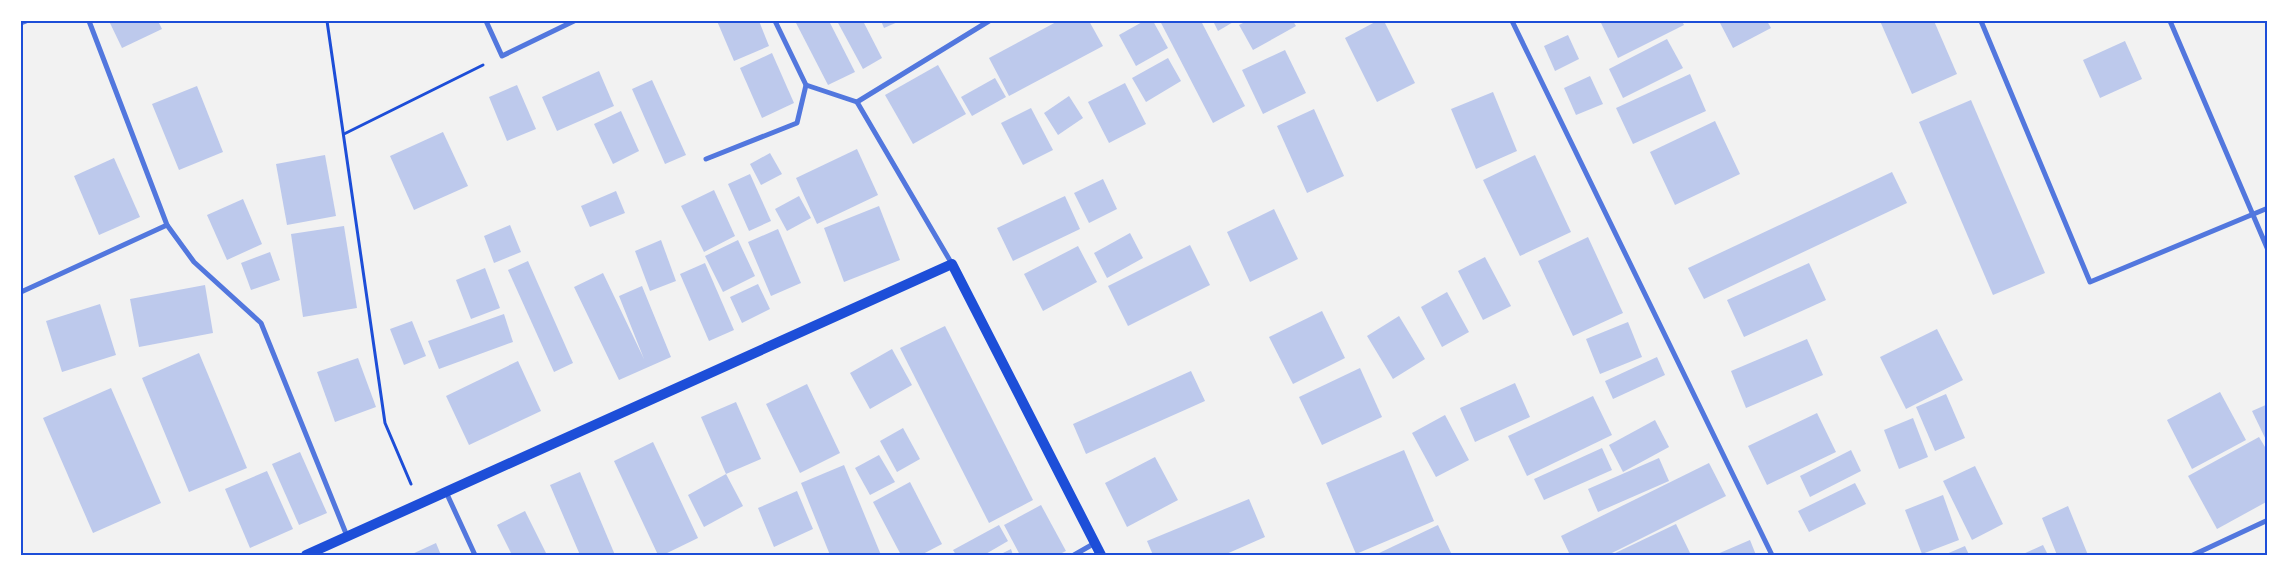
<svg xmlns="http://www.w3.org/2000/svg" width="2289" height="576" font-family="Literata,serif">
<style>
.building{fill:#bdc9ec}
.lines{fill:none;stroke-linecap:round;stroke-linejoin:round}
.path{stroke:#1d4ed8;stroke-width:3}
.minor{stroke:#5277de;stroke-width:5}
.secondary{stroke:#1d4ed8;stroke-width:10}
.neatline{fill:none;stroke:#1d4ed8;stroke-width:2}
</style>
<rect width="100%" height="100%" fill="#f2f2f2"/>
<g class="building">
<polygon points="109,21 158,21 162,29 122,48"/>
<polygon points="717,21 759,21 769,46 734,61"/>
<polygon points="795,21 829,21 855,72 828,85"/>
<polygon points="837,21 863,21 882,58 863,69"/>
<polygon points="881,21 900,21 884,28"/>
<polygon points="1058,21 1089,21 1103,46 1009,96 989,58"/>
<polygon points="1144,21 1153,21 1168,48 1136,66 1119,35"/>
<polygon points="1160,21 1201,21 1245,106 1213,123"/>
<polygon points="1213,21 1235,21 1218,31"/>
<polygon points="1247,21 1293,21 1296,26 1253,50 1239,25"/>
<polygon points="1377,21 1384,21 1415,83 1377,102 1345,38"/>
<polygon points="1606,21 1682,21 1684,25 1618,58 1601,23"/>
<polygon points="1719,21 1767,21 1771,28 1733,48"/>
<polygon points="1880,21 1934,21 1957,74 1912,94"/>
<polygon points="1568,35 1579,59 1555,71 1544,46"/>
<polygon points="1667,39 1683,68 1623,98 1609,69"/>
<polygon points="2125,41 2142,79 2100,98 2083,60"/>
<polygon points="1285,50 1306,93 1263,114 1242,70"/>
<polygon points="772,53 794,103 762,118 740,68"/>
<polygon points="1168,58 1181,81 1146,102 1132,78"/>
<polygon points="938,65 966,114 913,144 885,95"/>
<polygon points="599,71 614,106 557,131 542,97"/>
<polygon points="1690,74 1706,111 1633,144 1616,108"/>
<polygon points="1590,76 1603,104 1576,115 1564,88"/>
<polygon points="995,78 1006,97 972,116 961,97"/>
<polygon points="652,80 686,155 665,164 632,89"/>
<polygon points="1125,83 1146,124 1109,143 1088,102"/>
<polygon points="517,85 536,129 507,141 489,97"/>
<polygon points="197,86 223,152 179,170 152,104"/>
<polygon points="1493,92 1517,151 1476,169 1451,109"/>
<polygon points="1069,96 1083,118 1058,135 1044,113"/>
<polygon points="1971,100 2045,273 1993,295 1919,122"/>
<polygon points="1031,108 1053,150 1023,165 1001,123"/>
<polygon points="1314,109 1344,176 1307,193 1277,126"/>
<polygon points="621,111 639,151 613,164 594,124"/>
<polygon points="1715,121 1740,174 1675,205 1650,152"/>
<polygon points="443,132 468,186 414,210 390,156"/>
<polygon points="857,149 878,195 817,224 796,178"/>
<polygon points="770,153 782,174 761,185 750,164"/>
<polygon points="325,155 336,216 287,225 276,164"/>
<polygon points="1535,155 1571,232 1520,256 1483,180"/>
<polygon points="114,158 140,217 99,235 74,176"/>
<polygon points="1892,172 1907,203 1704,299 1688,268"/>
<polygon points="750,174 771,221 749,231 728,184"/>
<polygon points="1103,179 1117,209 1089,223 1074,193"/>
<polygon points="714,190 735,236 704,252 681,206"/>
<polygon points="616,191 625,213 590,227 581,206"/>
<polygon points="799,196 811,218 787,231 775,209"/>
<polygon points="1065,196 1080,229 1013,261 997,228"/>
<polygon points="243,199 262,244 227,260 207,215"/>
<polygon points="879,206 900,260 844,282 824,228"/>
<polygon points="1274,209 1298,259 1250,282 1227,232"/>
<polygon points="510,225 521,252 494,263 484,236"/>
<polygon points="344,226 357,308 303,317 291,234"/>
<polygon points="778,229 801,283 771,296 748,242"/>
<polygon points="1130,233 1143,258 1107,278 1094,253"/>
<polygon points="1588,237 1623,313 1573,336 1538,261"/>
<polygon points="661,240 676,281 650,291 635,251"/>
<polygon points="738,240 755,276 723,292 705,256"/>
<polygon points="1190,245 1210,285 1128,326 1108,286"/>
<polygon points="1078,246 1097,282 1043,311 1024,274"/>
<polygon points="270,252 280,280 251,290 241,263"/>
<polygon points="1485,257 1511,306 1483,320 1458,271"/>
<polygon points="528,261 573,363 554,372 508,270"/>
<polygon points="705,263 734,330 709,341 680,274"/>
<polygon points="1809,263 1826,300 1744,337 1727,300"/>
<polygon points="485,268 500,308 471,319 456,280"/>
<polygon points="603,273 644,359 619,296 642,286 671,357 619,380 574,287"/>
<polygon points="758,284 770,309 742,323 730,297"/>
<polygon points="205,285 213,333 139,347 130,299"/>
<polygon points="1447,292 1469,332 1442,347 1421,307"/>
<polygon points="100,304 116,355 62,372 46,321"/>
<polygon points="1322,311 1345,358 1293,384 1269,337"/>
<polygon points="504,314 513,342 439,369 428,341"/>
<polygon points="1399,316 1425,359 1393,379 1367,336"/>
<polygon points="412,321 426,356 404,365 390,329"/>
<polygon points="1628,322 1642,357 1600,374 1586,339"/>
<polygon points="945,326 1033,500 989,523 900,348"/>
<polygon points="1937,329 1963,380 1906,409 1880,357"/>
<polygon points="1807,339 1823,375 1746,408 1731,371"/>
<polygon points="892,349 912,385 870,409 850,373"/>
<polygon points="199,353 247,468 189,492 142,378"/>
<polygon points="1657,357 1665,375 1613,399 1605,381"/>
<polygon points="358,358 376,407 335,422 317,372"/>
<polygon points="518,361 541,411 469,445 446,396"/>
<polygon points="1360,368 1382,417 1322,445 1299,397"/>
<polygon points="1191,371 1205,401 1086,454 1073,424"/>
<polygon points="1515,383 1530,417 1475,442 1460,408"/>
<polygon points="807,384 840,453 800,473 766,404"/>
<polygon points="111,388 161,503 93,533 43,418"/>
<polygon points="2220,392 2246,440 2192,469 2167,420"/>
<polygon points="1946,394 1965,438 1935,451 1916,407"/>
<polygon points="1593,396 1612,435 1527,476 1508,436"/>
<polygon points="736,402 761,459 726,474 701,417"/>
<polygon points="2268,404 2268,444 2252,411"/>
<polygon points="1817,413 1836,452 1767,485 1748,446"/>
<polygon points="1445,415 1469,460 1436,477 1412,433"/>
<polygon points="1913,418 1928,457 1899,469 1884,430"/>
<polygon points="1655,420 1669,447 1623,472 1609,445"/>
<polygon points="903,428 920,459 897,472 880,441"/>
<polygon points="2259,437 2268,452 2268,501 2217,529 2188,476"/>
<polygon points="653,442 698,538 663,555 658,555 614,461"/>
<polygon points="1602,448 1612,470 1544,500 1534,479"/>
<polygon points="1404,450 1434,521 1356,554 1326,483"/>
<polygon points="1851,450 1861,471 1810,497 1800,476"/>
<polygon points="300,452 327,513 299,525 272,464"/>
<polygon points="879,455 895,482 870,495 855,468"/>
<polygon points="1155,457 1178,500 1127,527 1105,483"/>
<polygon points="1659,458 1669,481 1598,512 1588,489"/>
<polygon points="1709,463 1726,496 1608,555 1570,555 1561,536"/>
<polygon points="844,465 881,555 830,555 801,483"/>
<polygon points="1975,466 2003,524 1972,540 1943,481"/>
<polygon points="267,471 293,529 250,548 225,489"/>
<polygon points="580,472 615,555 580,555 550,485"/>
<polygon points="726,474 743,506 704,527 688,495"/>
<polygon points="910,482 942,544 921,555 901,555 873,502"/>
<polygon points="1855,483 1866,504 1809,532 1798,511"/>
<polygon points="797,491 813,529 774,547 758,508"/>
<polygon points="1943,495 1959,540 1922,554 1905,510"/>
<polygon points="1249,499 1265,537 1224,555 1153,555 1147,541"/>
<polygon points="1041,505 1066,551 1058,555 1020,555 1004,525"/>
<polygon points="2068,506 2088,555 2057,555 2042,518"/>
<polygon points="525,511 547,555 512,555 497,525"/>
<polygon points="1676,524 1691,555 1611,555"/>
<polygon points="999,525 1008,541 984,555 956,555 953,550"/>
<polygon points="1438,525 1452,555 1375,555"/>
<polygon points="1750,540 1756,555 1715,555"/>
<polygon points="436,543 441,555 410,555"/>
<polygon points="2043,545 2048,555 2021,555"/>
<polygon points="1965,546 1969,555 1944,555"/>
<polygon points="1011,549 1013,555 999,555"/>
</g>
<g class="lines">
<g class="path">
<polyline points="327,21 385,423 411,484"/>
<polyline points="344,134 483,65"/>
</g>
<g class="minor">
<polyline points="89,21 167,225 194,262 261,323 347,536"/>
<polyline points="486,21 502,56 574,21"/>
<polyline points="775,21 806,85 857,102 952,264"/>
<polyline points="1512,21 1772,555"/>
<polyline points="1981,21 2090,282 2268,208"/>
<polyline points="2170,21 2268,250"/>
<polyline points="21,23 26,21"/>
<polyline points="857,102 989,21"/>
<polyline points="706,159 797,123 806,85"/>
<polyline points="21,292 167,225"/>
<polyline points="446,492 475,555"/>
<polyline points="1074,555 1095,543"/>
<polyline points="2193,555 2268,520"/>
</g>
<polyline class="secondary" points="306,555 952,264 1101,555"/>
</g>
<rect width="2289" height="576" fill="none" stroke="#ffffff" stroke-width="45"/>
<rect x="22" y="22" width="2244" height="532" class="neatline"/>
</svg>
